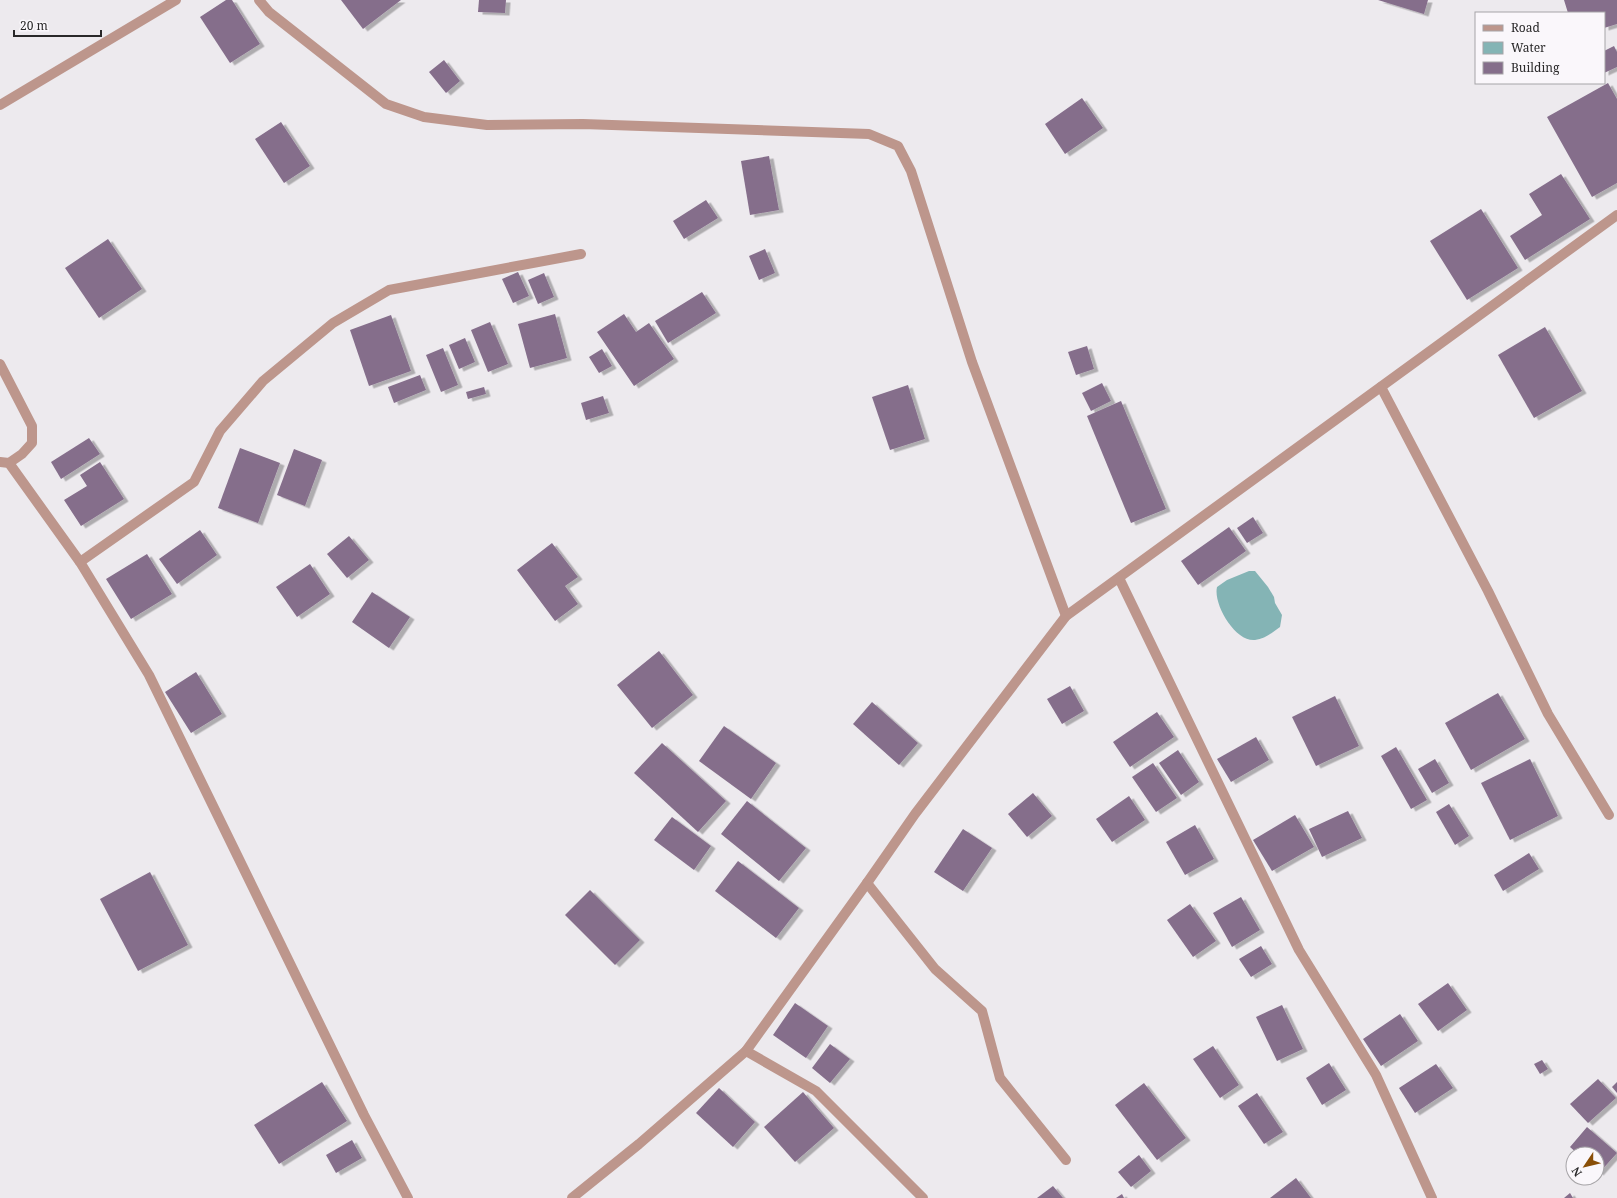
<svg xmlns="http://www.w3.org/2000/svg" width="1617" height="1198" font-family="'Noto Serif',serif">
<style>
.water{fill:#84b4b5}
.building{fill:#856e8b;filter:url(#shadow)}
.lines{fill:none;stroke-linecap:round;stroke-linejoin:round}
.street{stroke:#bd968c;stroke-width:10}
</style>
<defs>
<filter id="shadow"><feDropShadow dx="4.5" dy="2.5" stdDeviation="0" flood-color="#0004"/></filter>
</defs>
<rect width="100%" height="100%" fill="#edeaee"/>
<path class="water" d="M1249,571H1255L1268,587L1274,597L1275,603L1282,615L1280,627C1273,632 1265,639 1255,640C1235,642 1213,604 1217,587L1227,580Z"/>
<g class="building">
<polygon points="226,0 232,0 260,44 230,63 200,17"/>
<polygon points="341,0 401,0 363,29"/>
<polygon points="479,0 506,0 505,13 478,12"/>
<polygon points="1378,0 1428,0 1424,14"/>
<polygon points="1564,0 1617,0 1617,24 1604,28 1604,13 1568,13"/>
<polygon points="1614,46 1617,52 1617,67 1604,73 1604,51"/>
<polygon points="444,60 460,81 446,93 429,72"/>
<polygon points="1608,83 1617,99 1617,183 1592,197 1547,117"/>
<polygon points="1082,98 1103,128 1065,154 1045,124"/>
<polygon points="281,122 310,166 284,183 255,139"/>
<polygon points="769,156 779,210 750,215 741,161"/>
<polygon points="1561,174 1590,219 1525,260 1510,236 1542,215 1529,194"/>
<polygon points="706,200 718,218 684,239 673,221"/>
<polygon points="1481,209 1518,268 1467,300 1430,241"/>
<polygon points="108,239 142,289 99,318 65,268"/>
<polygon points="765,249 775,273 759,280 749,256"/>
<polygon points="518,272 529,296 513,303 502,279"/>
<polygon points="544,273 554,297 538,304 528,280"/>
<polygon points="702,292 716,313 668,343 655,321"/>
<polygon points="555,314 567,358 530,368 518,324"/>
<polygon points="624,314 636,332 649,323 674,359 634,386 597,332"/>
<polygon points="391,315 411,371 369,386 350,330"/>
<polygon points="490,322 508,364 488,372 471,330"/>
<polygon points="1545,327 1582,391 1534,418 1498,355"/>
<polygon points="465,338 475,362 459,369 449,345"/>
<polygon points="1087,346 1094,369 1076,375 1068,352"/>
<polygon points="443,348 458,385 441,392 426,355"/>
<polygon points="602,349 612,366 599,373 589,357"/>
<polygon points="420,375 426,390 394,403 388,387"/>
<polygon points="1102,383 1111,401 1091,411 1082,393"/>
<polygon points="908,385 925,439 890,450 872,397"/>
<polygon points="484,387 486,394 468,399 466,392"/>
<polygon points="603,396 609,413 586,420 581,403"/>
<polygon points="1121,401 1166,509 1131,523 1087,416"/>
<polygon points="89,438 100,454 61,479 51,462"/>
<polygon points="240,448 280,463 258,523 218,508"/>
<polygon points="294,449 322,460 305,506 277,495"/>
<polygon points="100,462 124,499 81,526 64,500 87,486 80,475"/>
<polygon points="1253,517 1263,533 1247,543 1237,528"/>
<polygon points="1229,527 1246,551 1198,585 1181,561"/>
<polygon points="200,530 217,555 177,584 159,559"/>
<polygon points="349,536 369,560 347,578 327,554"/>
<polygon points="552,543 578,577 565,586 578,604 555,621 517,570"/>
<polygon points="147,554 172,594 131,619 106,579"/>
<polygon points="310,564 330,594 297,617 276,587"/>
<polygon points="372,592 410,617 389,648 352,622"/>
<polygon points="659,651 693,695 652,728 617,685"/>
<polygon points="196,672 222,714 191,733 165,692"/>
<polygon points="1070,686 1084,711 1062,724 1047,699"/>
<polygon points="1498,693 1525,739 1471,770 1445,723"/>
<polygon points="1335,696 1359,746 1316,766 1292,717"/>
<polygon points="872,702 918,743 899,765 853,724"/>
<polygon points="1157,712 1174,737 1130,767 1113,742"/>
<polygon points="724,726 776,763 751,799 699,761"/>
<polygon points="1256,737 1269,760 1231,782 1217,759"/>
<polygon points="662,743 726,801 698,832 634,773"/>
<polygon points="1396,747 1427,800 1411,809 1381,756"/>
<polygon points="1178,750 1199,782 1181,795 1159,763"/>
<polygon points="1435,759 1449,783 1432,793 1418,769"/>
<polygon points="1530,759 1558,816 1510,840 1481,783"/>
<polygon points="1153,763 1177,798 1156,812 1132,777"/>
<polygon points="1033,793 1052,816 1027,837 1008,814"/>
<polygon points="1129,796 1145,820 1112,842 1096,819"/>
<polygon points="747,801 806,848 779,881 721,834"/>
<polygon points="1449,804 1469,836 1455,845 1436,812"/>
<polygon points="1348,811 1362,838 1322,857 1309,829"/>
<polygon points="1295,815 1314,847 1272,871 1253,840"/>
<polygon points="672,817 711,846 694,870 654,840"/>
<polygon points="1195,825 1214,859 1185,875 1166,842"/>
<polygon points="963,829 992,848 963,891 934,872"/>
<polygon points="1529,853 1539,869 1503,891 1494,875"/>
<polygon points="738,861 799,908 776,938 715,891"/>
<polygon points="150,872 188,945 138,971 100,899"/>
<polygon points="590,890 640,940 615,965 565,915"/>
<polygon points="1241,897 1260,930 1232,947 1213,913"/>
<polygon points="1190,904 1216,941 1193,957 1167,920"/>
<polygon points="1261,946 1272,964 1251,977 1239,959"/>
<polygon points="1448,983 1467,1010 1438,1031 1418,1004"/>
<polygon points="795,1003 828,1026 806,1058 773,1035"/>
<polygon points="1282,1005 1303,1049 1277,1061 1256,1017"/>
<polygon points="1400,1014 1418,1041 1381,1066 1363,1039"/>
<polygon points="830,1044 850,1059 830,1083 812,1068"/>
<polygon points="1213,1046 1239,1085 1220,1098 1193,1059"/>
<polygon points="1542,1060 1548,1069 1540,1074 1534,1064"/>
<polygon points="1329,1063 1346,1090 1322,1105 1306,1078"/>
<polygon points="1436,1064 1453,1088 1415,1113 1399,1088"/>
<polygon points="1598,1079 1616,1098 1588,1123 1570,1104"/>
<polygon points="322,1082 347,1121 279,1164 254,1125"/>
<polygon points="1617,1082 1617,1093 1612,1087"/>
<polygon points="1144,1083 1186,1138 1157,1160 1115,1105"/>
<polygon points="719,1088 755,1122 733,1147 696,1113"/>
<polygon points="803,1092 834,1128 795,1162 764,1127"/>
<polygon points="1257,1093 1283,1132 1264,1144 1238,1106"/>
<polygon points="1587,1127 1617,1153 1599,1173 1597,1171 1597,1154 1578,1154 1570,1147"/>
<polygon points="352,1140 362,1158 336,1173 326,1155"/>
<polygon points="1139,1155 1151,1171 1131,1187 1118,1172"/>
<polygon points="1296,1178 1311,1198 1270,1198"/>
<polygon points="1053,1186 1063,1198 1037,1198"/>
<polygon points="1570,1193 1573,1198 1564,1198"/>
<polygon points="1122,1194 1124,1198 1116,1198"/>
</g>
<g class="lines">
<g class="street">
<polyline points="259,0 269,12 386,104 424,117 487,125 583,124 869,134 898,146 911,171 972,362 1066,616"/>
<polyline points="0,105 176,0"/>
<polyline points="0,364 32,426 32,443 22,454 9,463"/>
<polyline points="1381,387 1488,591 1548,714 1609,815"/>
<polyline points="0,462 9,463 80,562 149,675 364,1115 408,1198"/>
<polyline points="80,562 194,482 220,431 263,381 333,323 389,290 581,254"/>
<polyline points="1119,578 1299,950 1376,1075 1432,1198"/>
<polyline points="867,883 935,969 982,1011 1000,1078 1066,1160"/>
<polyline points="746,1051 816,1091 923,1198"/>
<polyline points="572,1198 639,1144 746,1051 867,883 915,814 1066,616 1617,215"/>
</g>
</g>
<rect x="1475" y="12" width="130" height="72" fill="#faf7fb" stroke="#a6a4a7"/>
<rect x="1483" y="25" width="20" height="6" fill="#bd968c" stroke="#a6a4a7"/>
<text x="1511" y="32" font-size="12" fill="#292829">Road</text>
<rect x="1483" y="42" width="20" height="12" fill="#84b4b5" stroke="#a6a4a7"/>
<text x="1511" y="52" font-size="12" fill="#292829">Water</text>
<rect x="1483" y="62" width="20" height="12" fill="#856e8b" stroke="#a6a4a7"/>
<text x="1511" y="72" font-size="12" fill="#292829">Building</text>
<g transform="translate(1585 1166) rotate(235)"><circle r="19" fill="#faf7fb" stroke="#a6a4a7"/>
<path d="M0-3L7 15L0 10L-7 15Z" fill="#894e07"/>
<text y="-6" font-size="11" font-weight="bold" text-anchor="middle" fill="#292829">N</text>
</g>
<path d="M14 30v6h87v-6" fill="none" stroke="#292829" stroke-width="2"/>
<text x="20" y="30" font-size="12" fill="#292829" stroke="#faf7fb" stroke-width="3" paint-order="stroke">20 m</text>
</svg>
